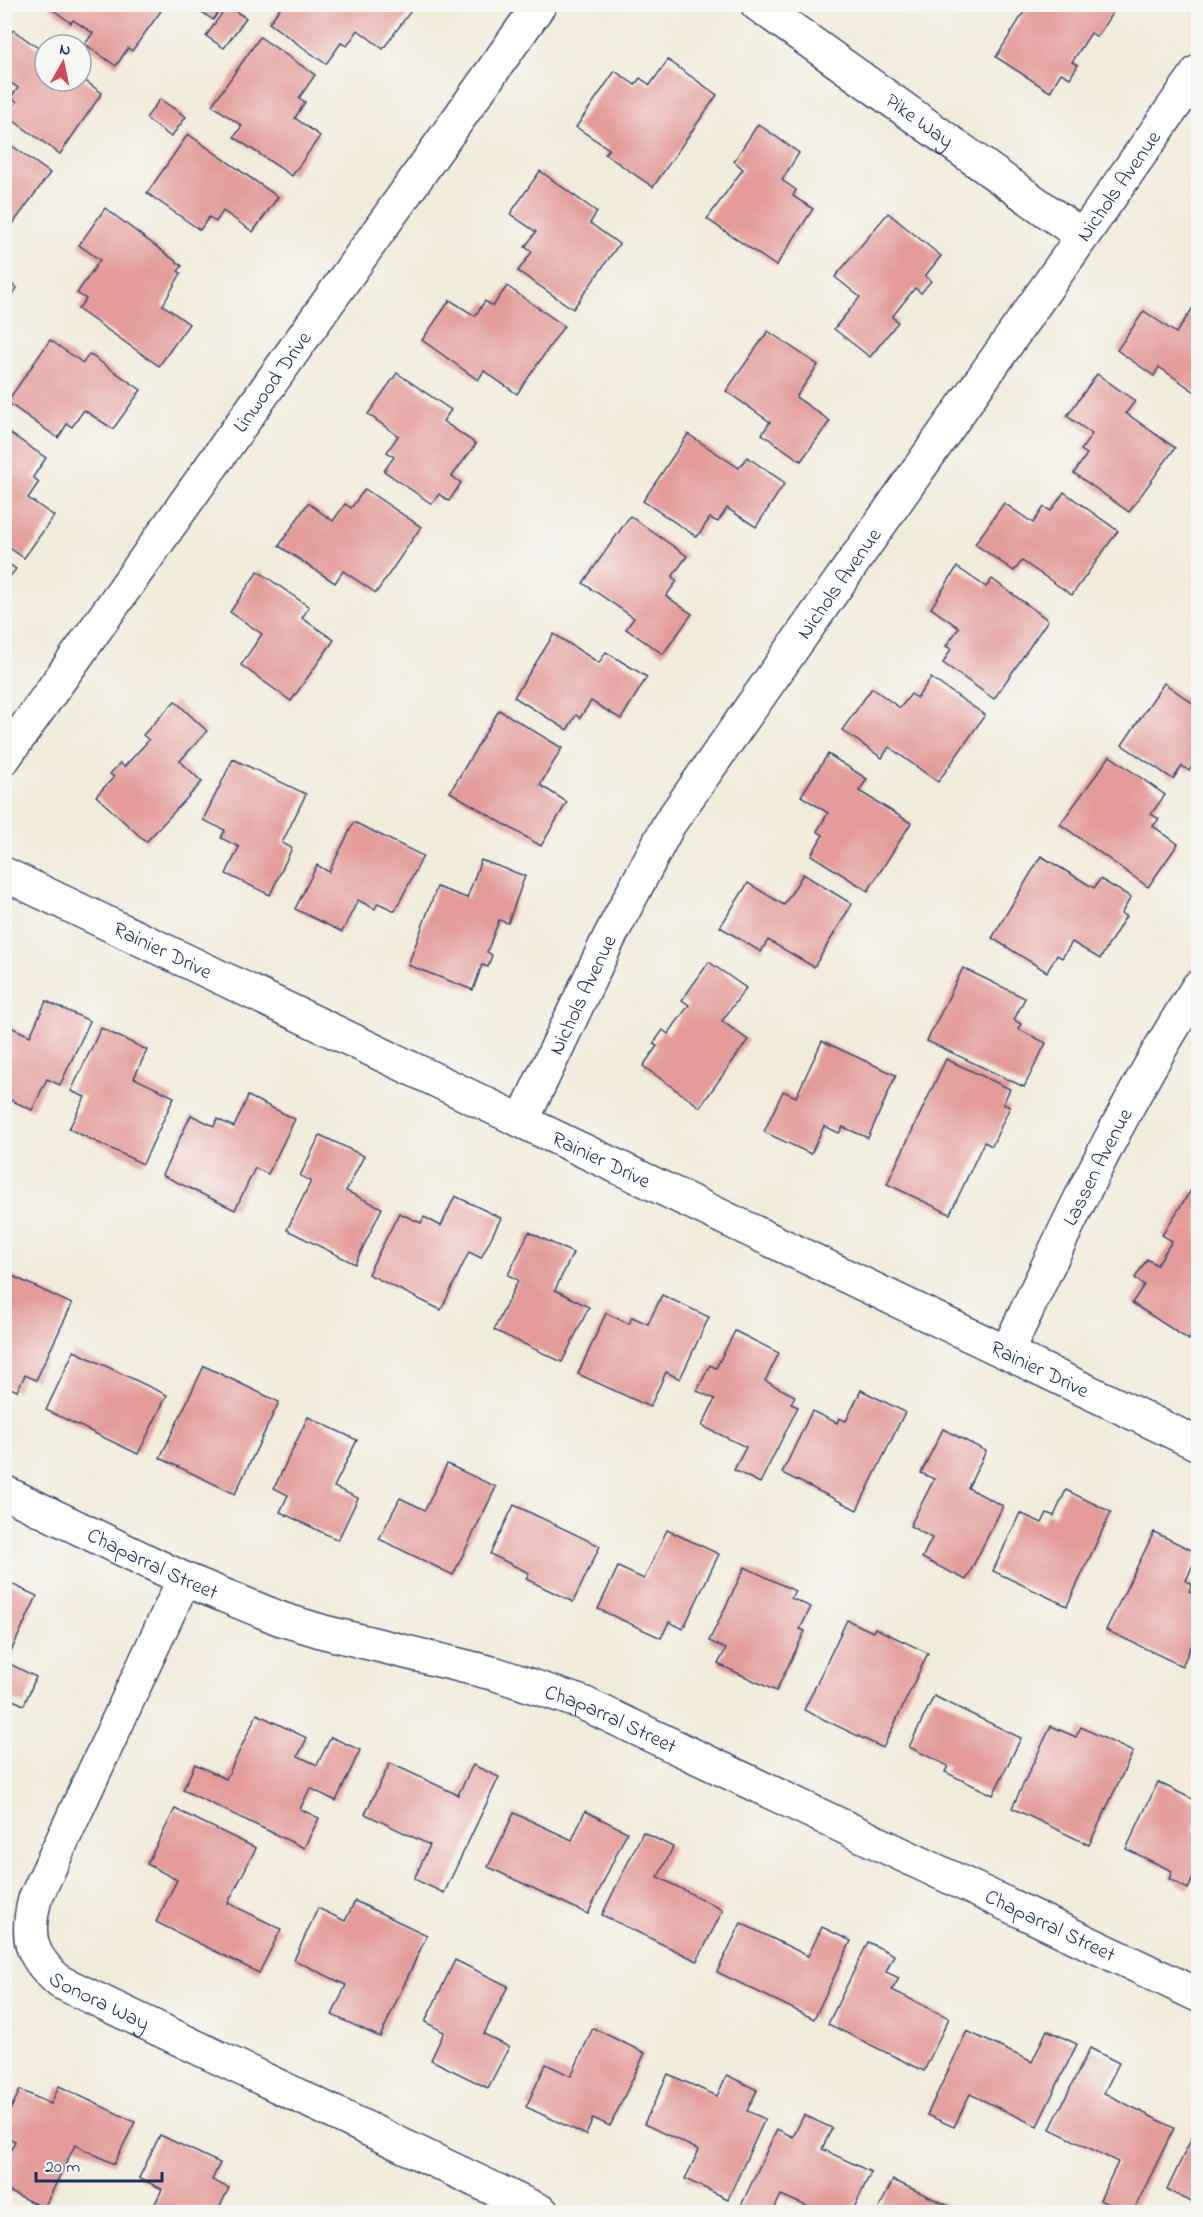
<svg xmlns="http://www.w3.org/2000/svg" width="1203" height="2217" font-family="'Indie Flower',sans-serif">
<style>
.building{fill:#e39c99}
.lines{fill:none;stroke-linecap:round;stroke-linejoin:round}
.minor-casing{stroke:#3b4b71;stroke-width:36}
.tertiary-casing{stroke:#3b4b71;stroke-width:36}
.minor{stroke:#fff;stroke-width:33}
.tertiary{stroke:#fff;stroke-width:33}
.labels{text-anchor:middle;stroke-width:4.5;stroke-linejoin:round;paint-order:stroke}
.street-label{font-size:21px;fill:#1b2f5e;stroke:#f6f6f2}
</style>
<rect width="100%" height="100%" fill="#f6f6f2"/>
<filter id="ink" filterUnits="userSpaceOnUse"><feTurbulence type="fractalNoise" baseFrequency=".0167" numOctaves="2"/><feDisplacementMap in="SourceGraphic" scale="12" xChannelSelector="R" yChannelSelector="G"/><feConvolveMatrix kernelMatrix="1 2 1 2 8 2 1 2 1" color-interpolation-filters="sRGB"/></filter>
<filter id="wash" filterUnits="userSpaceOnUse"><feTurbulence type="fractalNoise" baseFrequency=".008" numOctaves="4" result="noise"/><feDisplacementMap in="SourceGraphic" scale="24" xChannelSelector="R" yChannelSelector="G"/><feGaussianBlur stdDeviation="1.35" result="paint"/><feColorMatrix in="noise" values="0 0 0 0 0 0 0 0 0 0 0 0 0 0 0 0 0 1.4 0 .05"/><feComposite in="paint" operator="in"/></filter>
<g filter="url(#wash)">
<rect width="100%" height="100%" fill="#f1ebda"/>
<g id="blocks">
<g class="building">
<polygon points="45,4 166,4 132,51 128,48 116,66 85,44 93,33 73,20 71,23"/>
<polygon points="191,4 224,4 213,20"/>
<polygon points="283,4 408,4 413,8 383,49 358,30 347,46 341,43 326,64 269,23"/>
<polygon points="1029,4 1059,4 1063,7 1064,4 1118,4 1097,37 1091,33 1072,62 1078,65 1070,78 1061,73 1050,92 996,57"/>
<polygon points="227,6 246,18 224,48 206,36"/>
<polygon points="13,30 45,53 45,81 81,81 81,78 102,93 60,154 7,116 17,102 11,97 18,88 4,78 4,43"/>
<polygon points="260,37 315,75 299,98 305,102 295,118 320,136 292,176 234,137 242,126 212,105"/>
<polygon points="668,60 717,95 653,187 605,154 609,149 576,127 615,71 635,85 640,78 650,85"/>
<polygon points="160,99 186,117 171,137 146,118"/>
<polygon points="758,124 799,153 782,180 796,190 793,196 813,209 776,266 707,219 743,169 734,161"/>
<polygon points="188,134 278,197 253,232 223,211 216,222 209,217 200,230 147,193"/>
<polygon points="4,140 50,173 4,236"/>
<polygon points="540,171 597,212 590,223 619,244 573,309 518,271 532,252 525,247 536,232 510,214"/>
<polygon points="105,208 182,266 178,271 181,273 163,305 189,324 159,366 78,309 86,299 77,293 100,260 79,245"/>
<polygon points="888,213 941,256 925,276 931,281 921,293 915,288 892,317 898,322 870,357 834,329 860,297 835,277"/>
<polygon points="4,279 17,288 4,306"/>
<polygon points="507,286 564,326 517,394 484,371 478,380 422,340 450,300 475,316 485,301 493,306"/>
<polygon points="1197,302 1198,394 1159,367 1154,376 1117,350 1144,311 1176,333"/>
<polygon points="768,331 818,365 796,397 830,421 801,461 762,434 770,422 726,391"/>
<polygon points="50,340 83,363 89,354 141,390 113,429 84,410 72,427 67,424 58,438 7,402"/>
<polygon points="397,373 451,410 443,421 476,444 452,476 461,483 449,501 439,494 432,504 384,471 394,457 387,452 398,436 368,414"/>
<polygon points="1097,374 1135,401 1126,413 1175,448 1129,512 1074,473 1087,454 1081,450 1092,434 1067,416"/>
<polygon points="4,429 46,458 33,477 39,482 28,498 54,516 24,558 4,544"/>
<polygon points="688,434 739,468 747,457 785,483 756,527 727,508 718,522 710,518 697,537 643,501"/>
<polygon points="365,489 421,527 376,593 343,571 335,583 279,546 308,503 333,521 345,504 351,508"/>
<polygon points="1064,492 1118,531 1072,595 1022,561 1014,571 975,544 1004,503 1033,523 1044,507 1051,511"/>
<polygon points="630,516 687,556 672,577 677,581 666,596 692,614 663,654 626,629 634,618 583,583"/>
<polygon points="4,561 16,569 4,584"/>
<polygon points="957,567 986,587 992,579 1048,620 994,699 943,663 951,649 946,646 959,628 931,608"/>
<polygon points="258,571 309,607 302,618 334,640 291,701 241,665 262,634 230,612"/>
<polygon points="554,634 599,663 606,652 647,677 621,719 591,701 580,718 576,715 567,730 514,697"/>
<polygon points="931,678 985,715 938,782 889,747 882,758 842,730 872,688 900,708 911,694 917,698"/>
<polygon points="1164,683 1198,707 1198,757 1189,771 1182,766 1173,779 1122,745"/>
<polygon points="175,701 207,731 180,761 202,782 146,842 96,796 114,777 110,774 120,763 124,767 149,740 143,735"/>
<polygon points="499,710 562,748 540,785 567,802 541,846 450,792"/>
<polygon points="828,754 867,779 859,791 911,823 868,891 811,855 823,835 817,831 828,813 801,796"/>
<polygon points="1110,756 1165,795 1151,814 1159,819 1153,826 1178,844 1148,887 1060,824"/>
<polygon points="233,759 306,794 282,843 292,848 270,895 226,874 239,847 221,838 225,830 203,820"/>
<polygon points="354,822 423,856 395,911 378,903 375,909 358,900 342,932 295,909 317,865 329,872"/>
<polygon points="1041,856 1094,888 1100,879 1131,897 1121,914 1126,916 1100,959 1072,942 1062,958 1057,955 1047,972 992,938"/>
<polygon points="481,860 525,876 508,923 499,920 487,952 492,955 488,967 482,965 473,990 408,965 437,887 467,898"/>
<polygon points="803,874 852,904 814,967 768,940 761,952 720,927 748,883 784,905"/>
<polygon points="709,962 746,988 722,1021 748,1040 700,1107 643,1066 657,1046 653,1044 663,1030 668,1034 689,1005 682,1000"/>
<polygon points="963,968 1025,998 1014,1020 1021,1024 1018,1029 1046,1043 1024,1087 927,1041"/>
<polygon points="46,1001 90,1021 60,1085 47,1079 32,1110 4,1097 4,1024 30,1036"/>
<polygon points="101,1028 147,1050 134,1078 174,1097 143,1164 69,1129 85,1097 71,1091"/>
<polygon points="822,1041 896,1075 868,1138 843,1127 839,1133 824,1126 811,1154 764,1132 783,1091 796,1097"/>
<polygon points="946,1059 1010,1089 1003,1104 1010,1107 992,1146 984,1142 950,1214 887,1184"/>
<polygon points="248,1096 295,1119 268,1174 255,1168 235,1210 162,1175 191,1115 214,1126 217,1119 234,1127"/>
<polygon points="320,1135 364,1156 346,1191 382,1208 355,1264 287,1230 311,1181 300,1176"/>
<polygon points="1191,1190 1198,1195 1198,1325 1189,1340 1132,1303 1144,1285 1135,1278 1147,1259 1157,1265 1172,1241 1162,1235"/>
<polygon points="455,1196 501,1218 481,1258 469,1252 441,1310 368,1274 399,1213 421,1223 424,1217 441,1226"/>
<polygon points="529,1232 573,1253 555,1290 589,1307 562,1362 494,1330 518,1280 508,1275"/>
<polygon points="4,1272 72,1304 36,1380 25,1375 17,1391 4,1385"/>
<polygon points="662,1295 709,1317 680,1379 666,1372 650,1407 578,1374 606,1313 629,1324 632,1317 648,1324"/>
<polygon points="735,1331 779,1353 765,1381 795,1396 791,1404 798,1407 760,1483 734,1470 746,1447 702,1426 715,1399 697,1391 710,1365 716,1368"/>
<polygon points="74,1351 167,1395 138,1454 46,1410"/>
<polygon points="204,1366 279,1402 235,1494 160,1458"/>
<polygon points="861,1390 905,1412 857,1510 782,1473 812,1411 837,1423 839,1418 846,1421"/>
<polygon points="308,1417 357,1440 334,1487 358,1498 338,1540 280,1512 288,1495 274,1488"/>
<polygon points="943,1429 986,1451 968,1488 1003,1506 966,1580 922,1558 932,1538 910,1526 934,1479 921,1473"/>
<polygon points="447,1464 496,1487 453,1575 379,1539 400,1498 425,1510"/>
<polygon points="1066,1490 1111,1512 1067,1606 993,1571 1020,1513 1042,1523 1047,1513 1054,1516"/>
<polygon points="514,1505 600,1546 573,1602 526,1579 529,1573 490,1554"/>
<polygon points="667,1530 719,1554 683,1629 669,1622 661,1638 598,1609 618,1567 644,1579"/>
<polygon points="1154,1532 1198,1553 1186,1581 1192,1584 1189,1591 1198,1596 1198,1632 1182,1666 1106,1630"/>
<polygon points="745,1567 795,1591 791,1598 811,1607 800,1629 805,1631 776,1691 718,1664 726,1649 709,1641"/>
<polygon points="5,1581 37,1596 6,1662 36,1677 24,1705 4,1696"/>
<polygon points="847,1620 873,1632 875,1628 928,1653 883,1748 804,1710"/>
<polygon points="934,1696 1021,1738 993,1795 945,1772 948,1766 909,1747"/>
<polygon points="257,1714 307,1738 298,1756 317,1765 331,1737 360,1750 336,1801 310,1788 300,1809 319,1818 304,1848 183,1790 195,1764 226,1779"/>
<polygon points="1051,1726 1076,1737 1081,1727 1133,1752 1089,1845 1012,1808"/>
<polygon points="390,1763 458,1795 473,1765 499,1777 444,1893 414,1879 430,1845 365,1814"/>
<polygon points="1158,1782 1198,1802 1198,1819 1193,1830 1198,1833 1198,1867 1188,1889 1169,1879 1172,1871 1126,1849"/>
<polygon points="175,1809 256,1848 228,1903 281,1929 259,1973 156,1922 177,1880 147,1864"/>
<polygon points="585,1811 627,1832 588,1914 488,1867 514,1813 572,1840"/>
<polygon points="643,1832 673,1847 658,1877 723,1910 697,1961 602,1915"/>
<polygon points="355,1901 427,1935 380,2037 332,2015 346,1985 294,1960 318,1908 345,1921"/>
<polygon points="741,1923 808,1956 822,1927 851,1941 814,2019 717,1972"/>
<polygon points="868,1942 894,1955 886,1972 899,1978 892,1990 949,2018 924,2071 828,2024"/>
<polygon points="455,1960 508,1986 484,2034 509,2047 488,2088 431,2060 444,2032 425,2022"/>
<polygon points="593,2028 645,2053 610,2126 593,2118 586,2135 526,2107 546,2064 571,2076"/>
<polygon points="1047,2030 1077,2044 1037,2126 970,2094 954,2127 927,2115 967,2031 1032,2062"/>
<polygon points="1090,2048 1119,2063 1104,2093 1174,2128 1133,2212 1125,2212 1100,2200 1118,2162 1050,2129"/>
<polygon points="668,2074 717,2096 727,2075 757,2090 747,2111 765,2119 728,2199 685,2179 699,2150 644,2124"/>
<polygon points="59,2086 135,2122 114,2164 75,2145 44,2208 4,2189 4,2163 15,2141 4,2136 4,2123 20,2090 51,2104"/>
<polygon points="804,2115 832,2128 822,2149 871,2172 852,2212 820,2212 781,2195 773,2212 745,2212 739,2210 777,2129 793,2137"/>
<polygon points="160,2135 220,2163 212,2180 229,2188 217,2212 151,2212 162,2189 139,2178"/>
<polygon points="1192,2137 1198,2140 1198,2205 1167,2190"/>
<polygon points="893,2180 962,2212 877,2212"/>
</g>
</g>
</g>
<g filter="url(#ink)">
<use href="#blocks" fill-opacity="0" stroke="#3b4b71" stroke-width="1.5"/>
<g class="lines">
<defs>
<g id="minor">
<path id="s1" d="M757,4L1082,236"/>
<path id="s2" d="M4,874L1198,1444"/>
<path id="s3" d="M522,1121L609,938L669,824L1198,72"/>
<path id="s4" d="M1007,1352C1066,1228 1123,1103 1198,987"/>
<path id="s5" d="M184,1579L35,1899C25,1937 30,1956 60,1982L542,2212"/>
</g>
<g id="tertiary">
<path id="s6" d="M4,758L540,4"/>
<path id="s7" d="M4,1492L184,1579L281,1619L324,1632L496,1674L583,1703L1198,1995"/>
</g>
</defs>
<use href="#minor" class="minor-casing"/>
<use href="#tertiary" class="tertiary-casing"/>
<use href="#minor" class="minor"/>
<use href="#tertiary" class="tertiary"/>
</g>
</g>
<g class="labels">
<g class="street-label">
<text dy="7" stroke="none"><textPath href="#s1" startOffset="200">Pike Way</textPath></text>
<text dy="7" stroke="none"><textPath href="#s3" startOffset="1112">Nichols Avenue</textPath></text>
<text dy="7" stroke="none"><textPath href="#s6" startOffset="462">Linwood Drive</textPath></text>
<text dy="7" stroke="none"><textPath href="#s3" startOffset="626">Nichols Avenue</textPath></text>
<text dy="7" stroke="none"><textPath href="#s2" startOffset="176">Rainier Drive</textPath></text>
<text dy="7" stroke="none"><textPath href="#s3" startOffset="140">Nichols Avenue</textPath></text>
<text dy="7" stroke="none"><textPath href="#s2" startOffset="662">Rainier Drive</textPath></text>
<text dy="7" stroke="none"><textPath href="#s4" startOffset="206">Lassen Avenue</textPath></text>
<text dy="7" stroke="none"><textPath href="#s2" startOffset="1148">Rainier Drive</textPath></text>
<text dy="7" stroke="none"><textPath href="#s7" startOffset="165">Chaparral Street</textPath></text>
<text dy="7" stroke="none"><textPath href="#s7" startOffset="650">Chaparral Street</textPath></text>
<text dy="7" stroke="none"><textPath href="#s7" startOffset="1136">Chaparral Street</textPath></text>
<text dy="7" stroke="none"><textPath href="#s5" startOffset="490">Sonora Way</textPath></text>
</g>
</g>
<rect width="1203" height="2217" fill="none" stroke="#f6f6f2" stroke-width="24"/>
<g transform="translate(63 63) rotate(9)"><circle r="28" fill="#f6f6f2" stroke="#9ea6b7" stroke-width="1.5"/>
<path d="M0-4.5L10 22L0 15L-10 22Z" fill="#d1495b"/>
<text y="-9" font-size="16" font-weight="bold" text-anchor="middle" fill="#1b2f5e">N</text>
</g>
<path d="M36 2172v9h126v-9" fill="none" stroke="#1b2f5e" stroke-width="3"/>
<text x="45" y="2172" font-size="18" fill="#1b2f5e" stroke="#f6f6f2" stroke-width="4.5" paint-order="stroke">20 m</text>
</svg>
